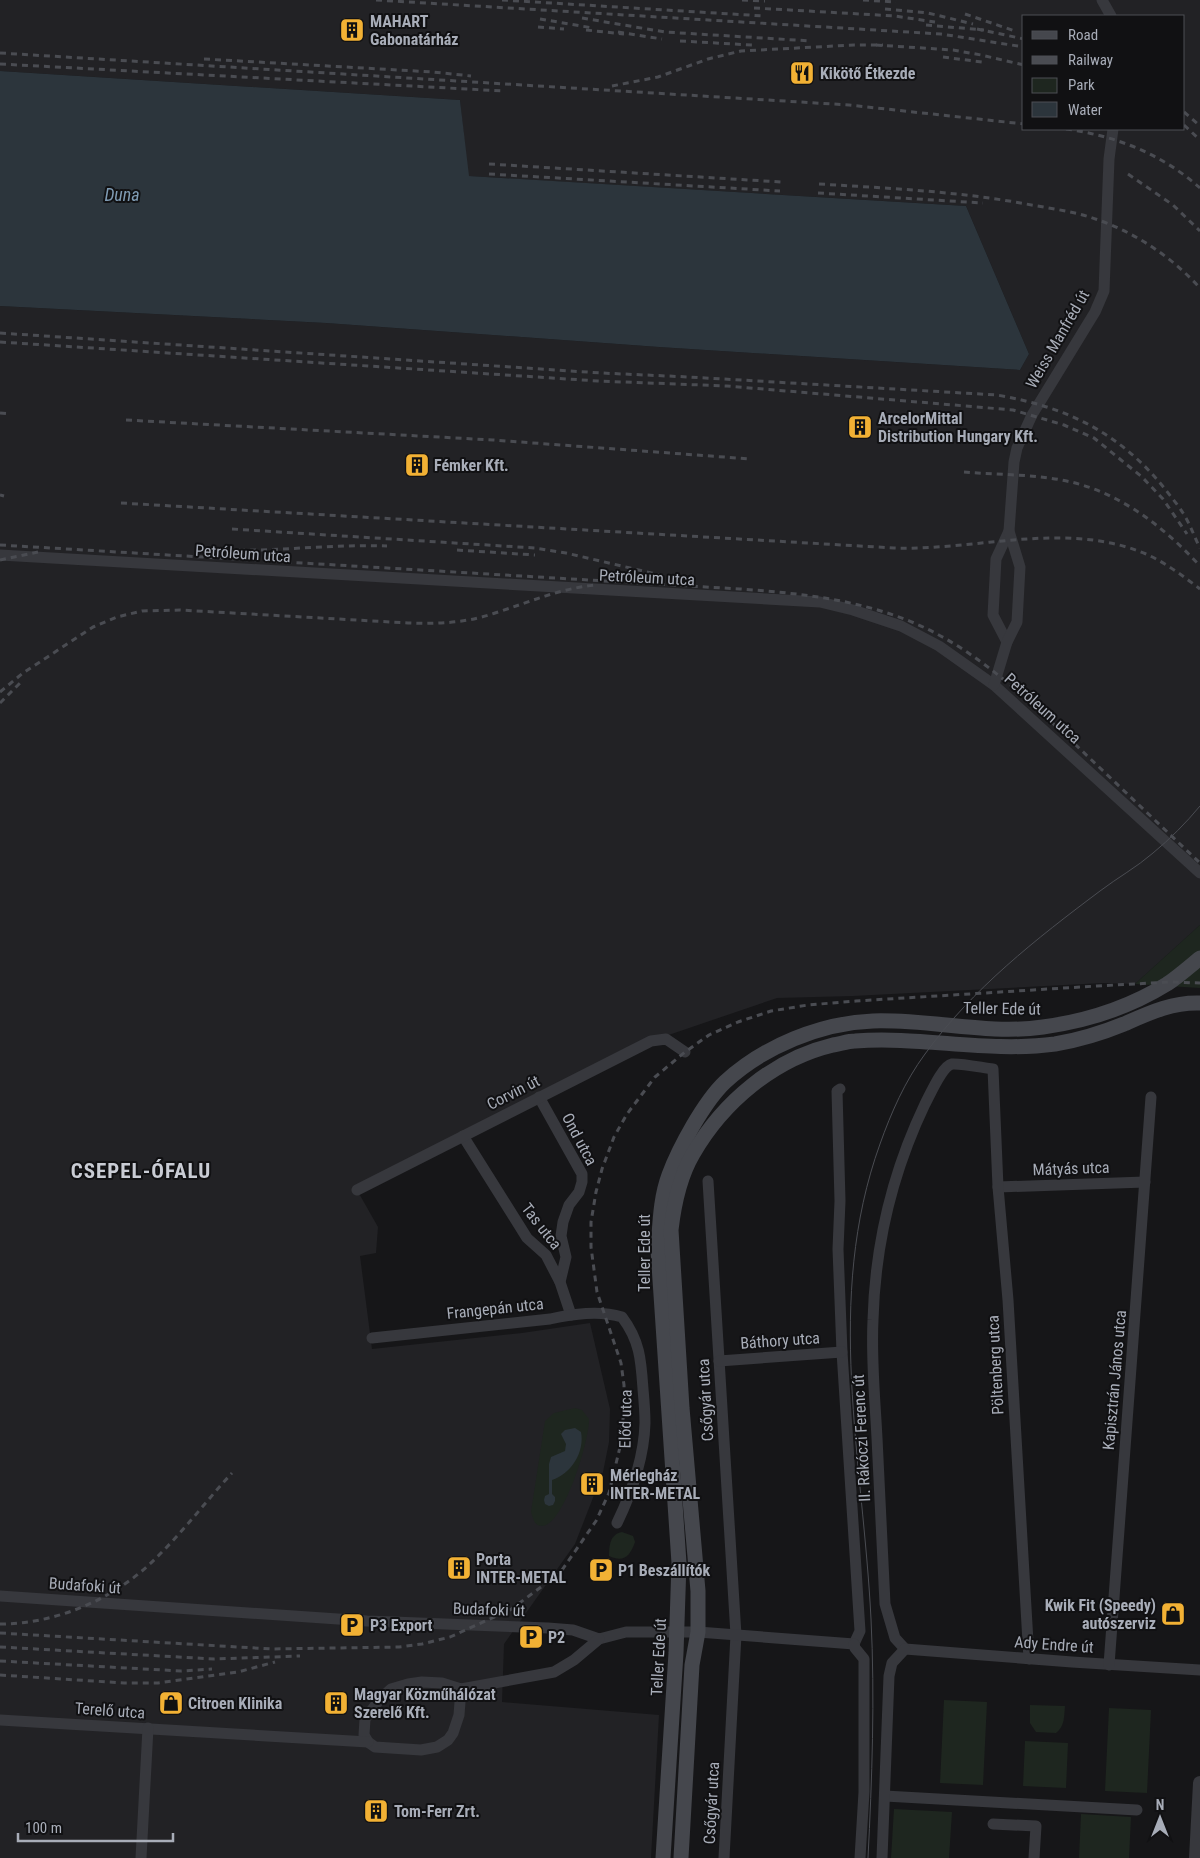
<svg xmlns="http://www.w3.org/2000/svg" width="1200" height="1858" font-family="'Roboto Condensed',sans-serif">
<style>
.built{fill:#222225;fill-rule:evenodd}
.green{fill:#1e261f}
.water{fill:#2c353c}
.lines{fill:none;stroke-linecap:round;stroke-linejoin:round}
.minor{stroke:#37383d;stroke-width:11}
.tertiary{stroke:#37383d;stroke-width:14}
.secondary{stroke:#45474d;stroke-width:15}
.tram{stroke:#4a4c52;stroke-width:1}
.rail{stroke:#4a4c52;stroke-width:3;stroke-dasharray:6 5;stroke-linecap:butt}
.labels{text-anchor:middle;stroke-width:4;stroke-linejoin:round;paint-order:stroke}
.poi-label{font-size:16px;font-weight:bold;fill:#a8adb8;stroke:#111113;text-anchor:start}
.street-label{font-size:16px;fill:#a8adb8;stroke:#111113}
.water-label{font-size:18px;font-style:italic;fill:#7f9bb3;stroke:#111113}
.district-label{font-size:21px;font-weight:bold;letter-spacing:1px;fill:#c9ccd4;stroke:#111113}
</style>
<rect width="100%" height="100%" fill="#161618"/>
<path class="built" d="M0,0H1200V925L1135,984L1103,983L853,996L777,998L651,1041L357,1190L378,1227L376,1253L360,1256L372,1349L522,1333L590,1323L610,1409L609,1442L603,1472L575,1544L504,1644L502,1702L659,1715L651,1858H0V306L326,323L659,347L1020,370L1029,354L966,206L468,176L460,100L0,71ZM1024,16H1184V129H1024Z"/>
<g class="green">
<polygon points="1200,925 1200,988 1135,984"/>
<path d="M575,1408L582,1410L589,1419C590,1438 564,1526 542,1526C534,1526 533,1518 531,1512L545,1421L554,1413Z"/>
<path d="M622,1532L633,1536L635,1542C630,1556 624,1563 609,1556C609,1546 610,1534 622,1532Z"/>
<polygon points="944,1700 987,1702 983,1785 940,1783"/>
<path d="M1030,1705L1065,1706C1064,1716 1065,1726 1056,1733L1036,1732L1030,1723Z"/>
<polygon points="1109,1708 1151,1710 1147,1793 1105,1791"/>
<polygon points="1025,1741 1068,1743 1066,1788 1023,1786"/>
<polygon points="894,1809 952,1812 949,1858 891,1858"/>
<polygon points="1081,1814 1131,1817 1129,1858 1079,1858"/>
</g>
<g class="water">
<polygon points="0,71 460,100 469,176 966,206 1029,354 1020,370 659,347 326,323 0,306"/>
<path d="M575,1428L581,1432C585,1452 571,1474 552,1480V1494L555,1497V1501L553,1505L549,1506L545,1504L544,1500L545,1496L549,1494V1464L551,1457L565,1451L566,1444L561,1434L565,1430Z"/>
</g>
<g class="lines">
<g class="minor">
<polyline points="1102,0 1111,16"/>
<polyline points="0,555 820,602 853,610 901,626 939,646 994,685 1200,873"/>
<polyline points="1007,642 993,615 996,559 1009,531"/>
<polyline points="994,685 1007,642 1017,622 1020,567 1009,531 1014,462 1017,448 1032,415 1095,312 1104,291 1109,159 1113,129"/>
<polyline points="840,1089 837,1091 840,1201 838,1249 842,1352 860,1631 854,1644"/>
<polyline points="539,1097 582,1174 582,1182 579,1192 569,1205 563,1222 561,1236 566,1257 560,1282"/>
<polyline points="463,1136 527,1238 546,1255 560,1282 571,1315"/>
<polyline points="708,1181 736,1635 724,1858"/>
<polyline points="998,1187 1145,1182"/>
<polyline points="357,1190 651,1041 666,1039 685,1052"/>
<path d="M372,1338L550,1319C573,1314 599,1310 622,1317C640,1341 641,1360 643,1389C644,1400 645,1412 645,1423C644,1458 632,1492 617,1523"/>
<polyline points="719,1361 842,1352"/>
<polyline points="0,1596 367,1621 548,1628 573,1630 599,1639 626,1632 698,1632 854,1644"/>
<polyline points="854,1644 855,1648 864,1659 864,1792 860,1858"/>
<path d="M905,1649L895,1638L885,1604C882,1549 880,1493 877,1438C875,1399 871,1359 873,1320C875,1246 893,1171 925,1104C930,1095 942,1066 952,1064C960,1063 984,1068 993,1069L998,1187L1008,1300L1029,1659"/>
<polyline points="905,1649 1072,1662 1200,1670"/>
<polyline points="1109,1665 1151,1097"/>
<polyline points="461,1689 459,1715 453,1733 448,1740 437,1747 421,1750 375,1747 368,1742 364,1735 365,1719 380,1699 391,1689 408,1684 422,1682 442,1683 461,1689 554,1672 574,1660 599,1639"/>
<polyline points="0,1720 368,1742"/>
<polyline points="885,1796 1137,1810"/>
<polyline points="993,1824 1036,1826 1034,1858"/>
<polyline points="141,1858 148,1728"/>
<polyline points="882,1858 889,1676 892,1663 905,1649"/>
</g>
<polyline class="tertiary" points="1196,1858 1200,1783"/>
<g class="secondary">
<path d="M663,1858L676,1653L679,1563L658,1250C660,1225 660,1199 669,1175C679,1148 704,1102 725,1082C764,1046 821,1023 873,1021C930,1019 987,1035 1043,1027C1086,1021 1130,1007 1167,984C1179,976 1190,966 1200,958"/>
<path d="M681,1858L692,1665L698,1632V1591L682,1408L671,1230C674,1204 680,1176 693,1154C723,1102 774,1059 833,1045C840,1044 848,1041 855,1041C922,1036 988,1053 1055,1044C1079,1040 1102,1033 1124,1024C1149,1013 1172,1002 1200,1003"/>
</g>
<path class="tram" d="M868,1858C872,1779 875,1698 871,1619C863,1459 824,1299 880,1144C891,1113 905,1081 925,1054C972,989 1036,939 1100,891C1117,878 1137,867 1153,853C1170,839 1186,823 1200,806"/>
<g class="rail">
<polyline points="376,0 941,34 1024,47"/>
<polyline points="502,0 764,16"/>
<polyline points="742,0 765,1"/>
<polyline points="863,0 896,2"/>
<polyline points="754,8 895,16 935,22"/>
<polyline points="885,9 928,13 973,24"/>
<polyline points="965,14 1015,31"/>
<polyline points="582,18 665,32 811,41"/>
<polyline points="540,19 593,28"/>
<polyline points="926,25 984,30"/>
<polyline points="538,27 564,29"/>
<polyline points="977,29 1024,39"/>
<polyline points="586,30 624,34"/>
<polyline points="618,32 662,39"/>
<polyline points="680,41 752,45"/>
<polyline points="876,45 953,50 981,55 1024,65"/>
<polyline points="0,53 849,105 1024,124"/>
<polyline points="943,57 982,62"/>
<polyline points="204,59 433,72 471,76"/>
<polyline points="0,64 504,91"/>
<polyline points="612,86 658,77 708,59 741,51 854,45 883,45"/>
<polyline points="1184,112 1200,126"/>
<polyline points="1184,125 1200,140"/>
<path d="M1066,129C1116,136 1162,154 1200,188"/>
<polyline points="489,164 781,182"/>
<polyline points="489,174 780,191"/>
<polyline points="1128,174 1173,205 1200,231"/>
<path d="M819,184C885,188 950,191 1015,202C1036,206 1058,209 1079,214C1125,226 1167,252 1200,288"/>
<polyline points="818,193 983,203"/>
<path d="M0,333L601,373L689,377L997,395C1067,407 1120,433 1165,489C1171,497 1178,505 1183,513C1190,524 1194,536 1200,548"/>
<polyline points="0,342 598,381 727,386 1013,410 1064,425 1094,438 1142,477 1163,499 1187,534"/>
<polyline points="0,413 10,414"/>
<polyline points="126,420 493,440 751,459"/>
<path d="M964,472C999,475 1037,474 1071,482C1122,494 1165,528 1200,566"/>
<polyline points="0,495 4,496"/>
<path d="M121,503L894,548C977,551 1066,520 1146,554C1166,563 1183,576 1200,589"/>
<polyline points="232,529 535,548 566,553 686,581"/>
<path d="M0,545L740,589C798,593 853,599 907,620C975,647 1027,699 1079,748C1119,786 1160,825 1200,863"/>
<path d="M217,550C274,552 330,544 387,546"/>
<polyline points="457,550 535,555"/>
<polyline points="0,560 38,552"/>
<path d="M0,692L23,673L93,627L117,617L142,611L180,610L408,623C438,624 467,623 495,613C530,602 558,589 595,585"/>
<polyline points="0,703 20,683"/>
<path d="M0,1624C56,1624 115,1599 155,1559C183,1532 206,1501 232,1473"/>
<polyline points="0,1633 272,1649 399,1647 422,1644 450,1637 510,1610 560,1573 596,1521 609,1493 620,1447 624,1410 624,1385 621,1363 597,1292 591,1247 591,1222 596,1192 602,1169 614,1137 627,1114 655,1077 685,1052 709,1035 738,1022 771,1011 808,1005 856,1001 1097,986 1170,982 1200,983"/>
<polyline points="0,1647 214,1659 300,1656"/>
<polyline points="0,1661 181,1671 212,1669"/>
<polyline points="0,1675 124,1683 158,1683 238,1672 275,1662"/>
</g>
</g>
<defs>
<symbol id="building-square" viewBox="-11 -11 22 22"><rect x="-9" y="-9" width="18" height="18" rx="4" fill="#f2b134" stroke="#111113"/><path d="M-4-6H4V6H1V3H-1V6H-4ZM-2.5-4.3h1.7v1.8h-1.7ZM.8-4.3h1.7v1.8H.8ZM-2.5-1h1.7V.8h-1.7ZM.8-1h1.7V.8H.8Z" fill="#111"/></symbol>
<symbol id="restaurant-square" viewBox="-11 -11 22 22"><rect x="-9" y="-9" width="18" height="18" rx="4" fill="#f2b134" stroke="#111113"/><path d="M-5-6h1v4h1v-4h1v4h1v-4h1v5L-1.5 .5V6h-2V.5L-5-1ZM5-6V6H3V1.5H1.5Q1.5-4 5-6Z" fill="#111"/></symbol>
<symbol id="parking-square" viewBox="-11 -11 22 22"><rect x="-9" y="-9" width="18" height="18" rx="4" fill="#f2b134" stroke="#111113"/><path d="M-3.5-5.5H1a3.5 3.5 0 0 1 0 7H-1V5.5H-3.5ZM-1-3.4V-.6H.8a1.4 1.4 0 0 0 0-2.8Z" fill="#111"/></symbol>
<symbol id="shop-square" viewBox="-11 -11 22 22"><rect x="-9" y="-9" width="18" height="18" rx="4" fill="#f2b134" stroke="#111113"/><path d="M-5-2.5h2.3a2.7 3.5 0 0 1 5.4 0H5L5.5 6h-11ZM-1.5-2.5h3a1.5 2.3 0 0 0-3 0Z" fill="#111"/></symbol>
</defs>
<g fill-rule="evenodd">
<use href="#building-square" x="338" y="16" width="28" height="28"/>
<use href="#restaurant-square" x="788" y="59" width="28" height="28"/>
<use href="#building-square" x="846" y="413" width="28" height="28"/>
<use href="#building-square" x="403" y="451" width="28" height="28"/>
<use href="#building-square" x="578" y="1470" width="28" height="28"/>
<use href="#building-square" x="445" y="1554" width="28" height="28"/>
<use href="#parking-square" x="587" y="1556" width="28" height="28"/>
<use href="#shop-square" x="1159" y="1600" width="28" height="28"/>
<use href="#parking-square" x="338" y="1611" width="28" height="28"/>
<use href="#parking-square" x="517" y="1623" width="28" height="28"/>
<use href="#shop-square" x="157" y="1689" width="28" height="28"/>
<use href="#building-square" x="322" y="1689" width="28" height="28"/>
<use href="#building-square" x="362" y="1797" width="28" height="28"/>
</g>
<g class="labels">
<g class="poi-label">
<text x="370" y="27">MAHART<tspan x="370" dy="18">Gabonatárház</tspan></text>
<text x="820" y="79">Kikötő Étkezde</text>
<text x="878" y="424">ArcelorMittal<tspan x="878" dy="18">Distribution Hungary Kft.</tspan></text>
<text x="434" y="471">Fémker Kft.</text>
<text x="610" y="1481">Mérlegház<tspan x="610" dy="18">INTER-METAL</tspan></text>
<text x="476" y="1565">Porta<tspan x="476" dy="18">INTER-METAL</tspan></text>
<text x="618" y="1576">P1 Beszállítók</text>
<text x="1156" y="1611" text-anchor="end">Kwik Fit (Speedy)<tspan x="1156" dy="18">autószerviz</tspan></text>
<text x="370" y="1631">P3 Export</text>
<text x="548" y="1643">P2</text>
<text x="354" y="1700">Magyar Közműhálózat<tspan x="354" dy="18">Szerelő Kft.</tspan></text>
<text x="188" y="1709">Citroen Klinika</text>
<text x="394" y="1817">Tom-Ferr Zrt.</text>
</g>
<g class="street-label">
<text transform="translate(1057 339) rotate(-60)" y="6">Weiss Manfréd út</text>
<text transform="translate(243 553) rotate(4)" y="6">Petróleum utca</text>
<text transform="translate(647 577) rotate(3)" y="6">Petróleum utca</text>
<text transform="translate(1043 708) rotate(42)" y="6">Petróleum utca</text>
<text transform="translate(1002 1008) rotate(1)" y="6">Teller Ede út</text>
<text transform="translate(513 1092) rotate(-27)" y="6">Corvin út</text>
<text transform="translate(580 1139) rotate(62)" y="6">Ond utca</text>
<text transform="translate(1071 1168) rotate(-2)" y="6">Mátyás utca</text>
<text transform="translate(542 1226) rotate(52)" y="6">Tas utca</text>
<text transform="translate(644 1253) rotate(-90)" y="6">Teller Ede út</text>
<text transform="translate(495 1308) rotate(-6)" y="6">Frangepán utca</text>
<text transform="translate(780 1340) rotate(-4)" y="6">Báthory utca</text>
<text transform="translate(995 1365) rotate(-93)" y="6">Pöltenberg utca</text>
<text transform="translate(1114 1380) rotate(-85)" y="6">Kapisztrán János utca</text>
<text transform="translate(705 1400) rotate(-93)" y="6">Csőgyár utca</text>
<text transform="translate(625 1419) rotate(-89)" y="6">Előd utca</text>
<text transform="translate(861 1438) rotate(-93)" y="6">II. Rákóczi Ferenc út</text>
<text transform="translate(85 1585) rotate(4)" y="6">Budafoki út</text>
<text transform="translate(489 1609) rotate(2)" y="6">Budafoki út</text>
<text transform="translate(1054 1644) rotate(4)" y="6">Ady Endre út</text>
<text transform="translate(658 1657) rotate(-87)" y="6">Teller Ede út</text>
<text transform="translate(110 1710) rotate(4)" y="6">Terelő utca</text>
<text transform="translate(711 1803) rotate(-87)" y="6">Csőgyár utca</text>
</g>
<g class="water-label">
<text x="122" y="201">Duna</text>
</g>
<g class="district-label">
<text x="141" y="1178">CSEPEL-ÓFALU</text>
</g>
</g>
<rect x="1022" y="15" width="162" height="115" fill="#111113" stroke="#4d4f55"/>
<rect x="1032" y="31" width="25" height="8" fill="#45474d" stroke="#4d4f55"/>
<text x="1068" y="40" font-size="15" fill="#a8adb8">Road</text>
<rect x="1032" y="56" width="25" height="8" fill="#4a4c52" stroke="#4d4f55"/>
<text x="1068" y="65" font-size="15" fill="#a8adb8">Railway</text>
<rect x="1032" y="78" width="25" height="15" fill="#1e261f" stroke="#4d4f55"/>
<text x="1068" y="90" font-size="15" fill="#a8adb8">Park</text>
<rect x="1032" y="102" width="25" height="15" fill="#2c353c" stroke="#4d4f55"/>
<text x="1068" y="115" font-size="15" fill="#a8adb8">Water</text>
<g transform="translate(1160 1818)" stroke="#111113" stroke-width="4" paint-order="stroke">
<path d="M0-4L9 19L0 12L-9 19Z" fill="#a8adb8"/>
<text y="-8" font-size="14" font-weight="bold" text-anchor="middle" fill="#a8adb8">N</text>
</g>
<path d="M18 1833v8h155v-8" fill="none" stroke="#a8adb8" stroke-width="2.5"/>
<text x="25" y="1833" font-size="15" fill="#a8adb8" stroke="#111113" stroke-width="4" paint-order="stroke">100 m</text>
</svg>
